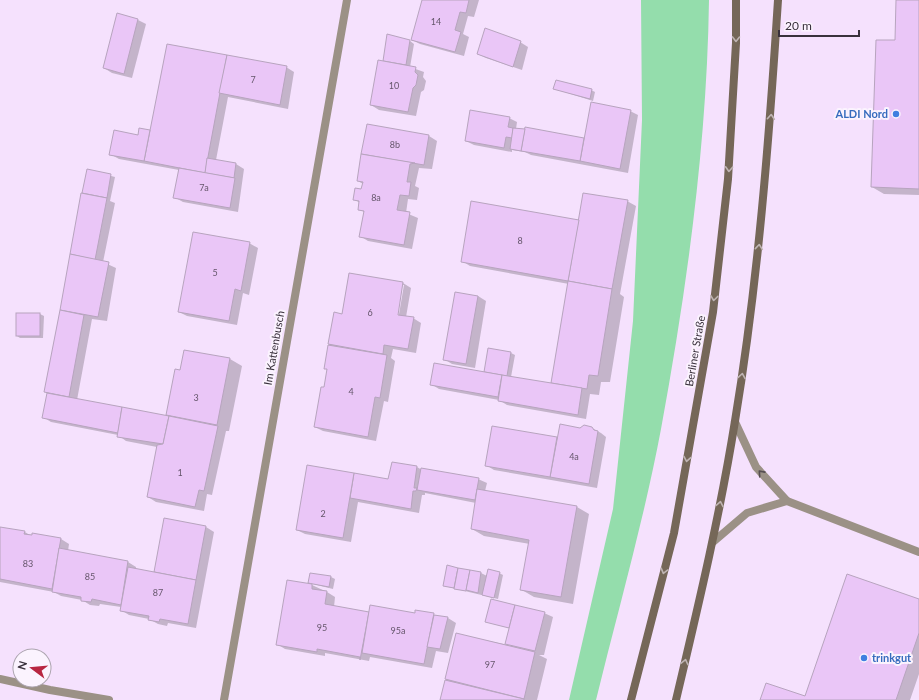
<svg xmlns="http://www.w3.org/2000/svg" width="919" height="700" font-family="Lato,sans-serif">
<style>
.green{fill:#94ddac}
.shadow{fill:#0003;fill-rule:evenodd}
.building{fill:#eac6f7;stroke:#b7a4be}
.lines{fill:none;stroke-linecap:round;stroke-linejoin:round}
.lane{stroke:#9b9186;stroke-width:8}
.street{stroke:#9b9186;stroke-width:8}
.secondary{stroke:#756758;stroke-width:8}
.oneway{stroke:#bfb4b3}
.oneway2{stroke:#564e52}
.shop-dot{fill:#3f7fe0;stroke:#fbf3fe;stroke-width:1.5}
.labels{text-anchor:middle;stroke-width:4;stroke-linejoin:round;paint-order:stroke}
.number-label{font-size:9px;fill:#65566b}
.shop-label{font-size:11px;font-weight:bold;fill:#366cbe;stroke:#fbf3fe;text-anchor:end}
.street-label{font-size:11px;fill:#39313c;stroke:#fbf3fe}
</style>
<rect width="100%" height="100%" fill="#f5e1fd"/>
<path class="green" d="M641,0H709C707,143 687,288 661,429C644,520 618,610 596,700H569L613,509L633,321L642,120Z"/>
<g class="shadow">
<polygon points="424,0 479,0 474,17 468,16 463,34 469,37 464,56 420,44 412,40"/>
<polygon points="897,0 919,0 919,195 884,194 872,187 896,41"/>
<polygon points="138,20 146,24 132,78 112,73 104,68"/>
<polygon points="410,41 414,44 410,67 424,72 423,77 426,81 424,90 421,92 416,116 379,110 371,105 387,63"/>
<polygon points="520,42 528,47 522,70 486,58 478,54"/>
<polygon points="167,45 286,67 294,72 288,109 228,97 216,160 236,164 244,169 238,212 183,202 174,197 179,170 119,159 110,154 138,136 140,129 151,131"/>
<polygon points="555,89 591,90 595,92 593,101"/>
<polygon points="630,111 638,115 628,173 531,155 525,152 512,150 512,152 474,145 466,141 509,118 517,122 516,129 525,130 526,129 585,139"/>
<polygon points="367,126 429,136 437,141 432,169 419,168 415,186 419,188 417,200 408,199 406,213 418,218 412,249 368,241 360,236 364,212 359,209 360,203 354,199 362,190 363,184 358,181"/>
<polygon points="88,170 115,177 110,201 115,203 103,262 116,268 107,321 92,319 77,400 171,417 167,415 181,371 230,359 242,366 229,431 226,431 212,495 207,494 204,511 156,502 148,497 157,447 126,441 118,435 51,422 43,417 48,393 45,391 82,194 87,195 83,192"/>
<polygon points="627,201 636,206 620,294 624,297 610,382 601,382 599,395 590,394 586,419 507,405 499,400 439,389 431,384 484,373 511,353 515,355 511,377 552,384 569,284 470,266 462,261 579,221"/>
<polygon points="249,243 258,248 249,295 243,293 237,325 187,316 179,312"/>
<path d="M349,274L403,283L411,288L406,317L413,318L421,323L416,353L393,349L391,358L395,361L388,402L384,401L376,441L323,431L315,427L328,370L325,368L334,313L342,315ZM402,285H404L398,320L396,319Z"/>
<polygon points="478,296 486,301 475,368 452,364 444,359"/>
<polygon points="40,314 44,316 43,338 20,338 17,336"/>
<polygon points="493,427 558,438 581,429 592,428 601,433 606,437 597,488 494,470 486,465"/>
<polygon points="308,466 389,480 417,467 422,470 478,479 487,483 485,491 577,507 589,514 573,604 534,597 522,590 530,544 484,536 472,529 476,503 425,493 425,495 422,495 419,513 358,502 351,542 305,534 297,530"/>
<polygon points="206,527 214,532 196,628 168,623 167,626 158,624 149,619 129,615 121,610 121,607 100,604 99,606 90,605 82,600 61,596 54,592 0,582 0,528 25,532 31,536 33,534 61,539 69,544 68,551 128,562 136,567 136,570 155,573"/>
<polygon points="447,567 481,573 487,576 499,573 503,575 498,599 444,586"/>
<polygon points="331,577 335,579 333,589 309,583"/>
<polygon points="288,581 312,585 327,592 335,597 334,607 370,613 416,614 416,611 448,618 456,623 448,653 436,651 432,668 370,657 369,661 325,653 325,656 285,649 277,644"/>
<polygon points="492,600 544,613 553,617 544,655 539,655 547,659 537,700 441,700 457,634 512,646 506,643 510,628 487,621"/>
<polygon points="919,601 919,674 910,700 761,700 806,697"/>
</g>
<g class="building">
<polygon points="422,0 469,0 466,13 460,12 455,30 461,32 455,52 411,40"/>
<polygon points="896,0 919,0 919,189 871,187 876,40 895,40"/>
<polygon points="117,13 138,19 124,74 103,68"/>
<polygon points="485,28 521,41 513,67 477,54"/>
<polygon points="387,34 410,40 406,65 383,61"/>
<polygon points="167,44 227,55 205,173 144,161"/>
<polygon points="227,55 287,66 280,105 219,93"/>
<polygon points="378,60 416,67 415,72 418,75 416,85 413,88 408,112 370,105"/>
<polygon points="556,80 592,89 590,99 553,89"/>
<polygon points="591,102 631,110 620,169 580,161"/>
<polygon points="470,110 510,117 508,127 513,128 512,138 506,137 504,148 465,141"/>
<polygon points="367,124 429,135 424,165 361,154"/>
<polygon points="525,127 584,138 580,161 521,151"/>
<polygon points="139,128 150,130 144,161 109,155 114,130 138,135"/>
<polygon points="513,128 525,129 521,151 510,149"/>
<polygon points="361,154 415,163 410,164 407,182 411,182 409,196 400,195 397,210 410,212 404,245 359,237 364,211 358,210 359,201 353,200 355,188 361,189 363,182 357,181"/>
<polygon points="207,158 236,163 234,178 205,173"/>
<polygon points="179,168 235,178 230,208 173,198"/>
<polygon points="87,169 111,174 107,198 82,193"/>
<polygon points="81,193 107,198 95,260 70,254"/>
<polygon points="583,193 628,200 612,289 568,281"/>
<polygon points="471,201 579,220 568,281 461,262"/>
<polygon points="193,232 250,242 241,291 235,289 229,321 178,312"/>
<polygon points="70,254 109,262 98,317 60,310"/>
<polygon points="349,273 403,282 398,315 414,317 408,349 384,345 383,354 328,344 334,312 342,314"/>
<polygon points="568,281 612,289 598,376 589,375 587,389 551,383"/>
<polygon points="455,292 478,296 466,364 443,360"/>
<polygon points="60,310 84,315 69,397 44,392"/>
<rect x="16" y="313" width="24" height="23"/>
<polygon points="328,345 387,355 380,398 375,397 368,437 314,427 321,387 324,387 327,369 324,369"/>
<polygon points="488,348 511,352 507,376 484,372"/>
<polygon points="184,350 230,358 217,425 166,415 175,369 180,370"/>
<polygon points="434,363 502,375 498,397 430,385"/>
<polygon points="502,375 582,388 578,415 498,401"/>
<polygon points="47,393 122,407 118,433 42,418"/>
<polygon points="122,407 169,416 163,444 117,437"/>
<polygon points="169,416 218,426 204,491 199,490 195,507 147,497 157,445 163,444"/>
<polygon points="560,424 580,428 584,425 592,427 594,430 598,431 589,484 550,477"/>
<polygon points="492,426 557,437 550,477 485,466"/>
<polygon points="392,462 417,466 414,488 417,488 416,491 413,491 411,509 350,498 354,473 388,479"/>
<polygon points="307,465 354,473 343,538 296,530"/>
<polygon points="421,468 479,478 475,500 417,490"/>
<polygon points="477,489 577,506 561,597 520,590 529,540 471,529"/>
<polygon points="164,518 206,526 196,580 154,572"/>
<polygon points="0,527 25,531 24,534 32,535 32,533 61,538 52,589 0,579"/>
<polygon points="59,548 128,561 121,605 92,599 91,602 81,601 81,597 52,592"/>
<polygon points="447,565 458,568 454,588 443,586"/>
<polygon points="128,567 196,580 188,624 160,619 159,622 148,620 149,616 120,611"/>
<polygon points="458,568 470,570 466,591 454,589"/>
<polygon points="488,569 500,572 494,598 482,595"/>
<polygon points="470,570 481,572 478,593 466,590"/>
<polygon points="310,573 331,576 329,587 308,583"/>
<polygon points="847,574 919,599 919,633 896,700 760,700 766,683 805,696"/>
<polygon points="287,580 312,584 312,589 327,591 325,604 369,612 360,660 360,657 317,649 317,652 276,645"/>
<polygon points="491,599 515,605 509,628 485,622"/>
<polygon points="370,605 415,613 415,610 434,613 424,664 362,653"/>
<polygon points="515,605 545,612 535,651 505,644"/>
<polygon points="434,615 448,617 440,649 427,647"/>
<polygon points="456,633 535,652 524,699 445,679"/>
<polygon points="445,680 524,699 524,700 440,700"/>
</g>
<g class="lines">
<g class="lane">
<polyline points="735,422 756,467 787,501 919,552"/>
<polyline points="713,542 747,513 787,501"/>
</g>
<g class="street">
<polyline points="0,679 50,690 109,700"/>
<polyline points="224,700 347,0"/>
</g>
<g class="secondary">
<polyline points="631,700 674,533 713,312 728,179 736,43 736,0"/>
<path d="M676,700C698,607 720,515 735,421C758,282 769,141 778,0"/>
</g>
</g>
<defs><path id="oneway-chevron" d="M-2-3.5L2.5 0L-2 3.5" fill="none" stroke-width="1.6" stroke-linecap="round" stroke-linejoin="round"/></defs>
<g class="oneway">
<use href="#oneway-chevron" transform="translate(736 39) rotate(91)"/>
<use href="#oneway-chevron" transform="translate(771 117) rotate(-86)"/>
<use href="#oneway-chevron" transform="translate(729 169) rotate(93)"/>
<use href="#oneway-chevron" transform="translate(759 247) rotate(-84)"/>
<use href="#oneway-chevron" transform="translate(714 298) rotate(97)"/>
<use href="#oneway-chevron" transform="translate(742 376) rotate(-81)"/>
<use href="#oneway-chevron" transform="translate(687 459) rotate(100)"/>
<use href="#oneway-chevron" transform="translate(720 504) rotate(-79)"/>
<use href="#oneway-chevron" transform="translate(664 571) rotate(105)"/>
<use href="#oneway-chevron" transform="translate(685 662) rotate(-77)"/>
</g>
<use class="oneway2" href="#oneway-chevron" transform="translate(761 473) rotate(-132)"/>
<g class="shop-dot">
<circle cx="896" cy="114" r="4"/>
<circle cx="864" cy="658" r="4"/>
</g>
<g class="labels">
<g class="number-label">
<text x="436" y="25">14</text>
<text x="253" y="83">7</text>
<text x="394" y="89">10</text>
<text x="395" y="148">8b</text>
<text x="204" y="191">7a</text>
<text x="376" y="201">8a</text>
<text x="520" y="244">8</text>
<text x="215" y="276">5</text>
<text x="370" y="316">6</text>
<text x="351" y="395">4</text>
<text x="196" y="401">3</text>
<text x="574" y="460">4a</text>
<text x="180" y="476">1</text>
<text x="323" y="517">2</text>
<text x="28" y="567">83</text>
<text x="90" y="580">85</text>
<text x="158" y="596">87</text>
<text x="322" y="631">95</text>
<text x="398" y="634">95a</text>
<text x="490" y="668">97</text>
</g>
<g class="shop-label">
<text x="888" y="118">ALDI Nord</text>
<text x="872" y="662" text-anchor="start">trinkgut</text>
</g>
<g class="street-label">
<text transform="translate(274 348) rotate(-80)" y="4">Im Kattenbusch</text>
<text transform="translate(695 351) rotate(-80)" y="4">Berliner Straße</text>
</g>
</g>
<g transform="translate(32 668) rotate(286)"><circle r="19" fill="#fbf3fe" stroke="#ada5b0"/>
<path d="M0-3L7 15L0 10L-7 15Z" fill="#b82641"/>
<text y="-6" font-size="11" font-weight="bold" text-anchor="middle" fill="#39313c">N</text>
</g>
<path d="M779 30v6h80v-6" fill="none" stroke="#39313c" stroke-width="2"/>
<text x="785" y="30" font-size="12" fill="#39313c" stroke="#fbf3fe" stroke-width="3" paint-order="stroke">20 m</text>
</svg>
